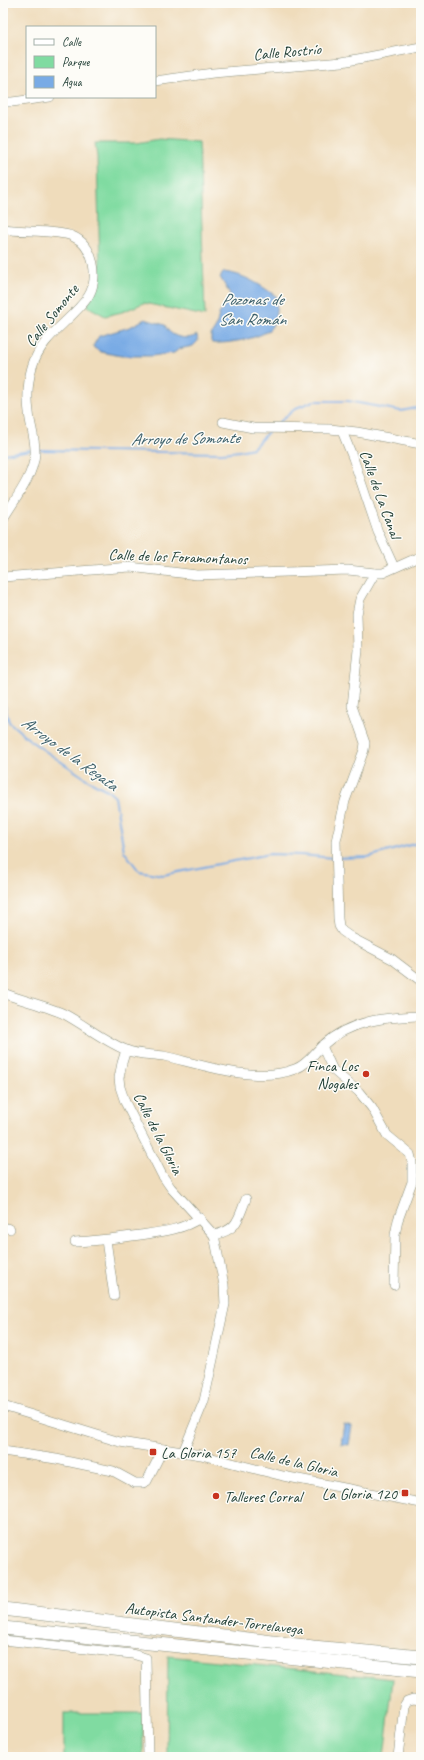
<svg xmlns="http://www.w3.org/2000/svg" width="424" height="1760" font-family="Caveat,sans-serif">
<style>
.green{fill:#80dba1;stroke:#508c6a}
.water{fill:#79abe5;stroke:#4c748c}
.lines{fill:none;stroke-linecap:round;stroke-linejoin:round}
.stream{stroke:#79abe5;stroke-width:2}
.minor-casing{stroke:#878c78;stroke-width:10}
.highway-casing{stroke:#878c78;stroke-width:14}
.minor{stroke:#fff;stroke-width:9}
.highway{stroke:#fff;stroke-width:13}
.poi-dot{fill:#c8321e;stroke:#fdfcf7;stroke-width:1.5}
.labels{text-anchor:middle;stroke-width:3;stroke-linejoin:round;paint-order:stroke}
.street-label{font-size:16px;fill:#1f3d34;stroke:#fdfcf7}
.poi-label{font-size:16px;fill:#1f3d34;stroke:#fdfcf7;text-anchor:end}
.water-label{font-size:17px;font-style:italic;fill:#3a5e69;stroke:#fdfcf7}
</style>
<rect width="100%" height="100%" fill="#fdfcf7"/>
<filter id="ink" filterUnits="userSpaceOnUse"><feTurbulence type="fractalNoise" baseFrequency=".025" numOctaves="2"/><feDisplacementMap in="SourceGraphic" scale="8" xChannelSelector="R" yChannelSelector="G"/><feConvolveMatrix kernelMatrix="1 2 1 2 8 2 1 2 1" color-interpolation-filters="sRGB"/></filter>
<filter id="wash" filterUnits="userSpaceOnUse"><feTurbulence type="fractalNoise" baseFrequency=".012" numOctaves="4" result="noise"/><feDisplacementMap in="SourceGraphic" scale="16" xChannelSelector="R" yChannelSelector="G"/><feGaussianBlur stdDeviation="0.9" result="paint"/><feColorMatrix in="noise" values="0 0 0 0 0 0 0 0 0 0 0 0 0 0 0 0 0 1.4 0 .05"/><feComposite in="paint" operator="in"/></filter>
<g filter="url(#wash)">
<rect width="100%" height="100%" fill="#efdcbb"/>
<g class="green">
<polygon points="159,139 199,142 205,316 144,303 122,312 105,316 87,306 97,286 100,268 97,157 95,143 137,143"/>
<polygon points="168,1656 393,1679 384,1757 167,1757"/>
<rect x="64" y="1713" width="79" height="44"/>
</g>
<g class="water">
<path d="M224,272C244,274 261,285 277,297C276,307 277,322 269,330C258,339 226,344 212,343L211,341V335L216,327L219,314L229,300L230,294L220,277Z"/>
<path d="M145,319L165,325C169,337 187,341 197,335L198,341L193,346L179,349L174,353L152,356H121L101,352L94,348L93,346L99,336L130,327Z"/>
<polygon points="344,1424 352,1426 349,1445 341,1444"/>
</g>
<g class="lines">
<g class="stream">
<polyline points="276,425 296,408 314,401 348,401 401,411 421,407"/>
<polyline points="38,450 222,453 239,451 253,448 268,432"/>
<polyline points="3,454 31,450"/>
<polyline points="3,699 9,722 32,742 88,780 107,790 115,797 124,851 139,871 163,875 269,854 301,855 334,858"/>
<polyline points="338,858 368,857 421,842"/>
</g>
</g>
</g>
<g filter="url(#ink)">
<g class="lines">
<defs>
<g id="minor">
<polyline points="155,81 213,73 342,62 421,47"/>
<polyline points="3,102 12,102 50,97"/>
<path d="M3,229C21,232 57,230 72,236C94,245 100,278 88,297C70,322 41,336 32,367C28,381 27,398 29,412C30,426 36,440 35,454C33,477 15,499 3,519"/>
<polyline points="223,422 253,428 330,429 357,432 421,444"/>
<polyline points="342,431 353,458 378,532 394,567"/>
<polyline points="375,573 360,599 357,614 358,650 352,706 365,743 364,750 345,801 336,841 338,919 339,926 342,931 352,938 392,959 421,981"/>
<polyline points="3,577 130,567 197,575 348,570 375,573 383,573 421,556"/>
<path d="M3,993C23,1001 48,1006 66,1015C86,1026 104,1041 126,1050C138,1055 151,1054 164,1056C203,1065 257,1084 295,1069C307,1065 313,1054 322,1046C350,1020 385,1017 421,1016"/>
<polyline points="322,1046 333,1070 359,1092 372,1108 387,1135 410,1154 412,1162 412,1182 398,1220 395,1235 394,1285"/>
<polyline points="126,1050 122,1063 119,1078 120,1087 125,1102 162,1175 171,1188 214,1235 224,1285 225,1304 204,1401 183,1452"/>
<polyline points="3,1227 10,1229"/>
<path d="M214,1235C238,1230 238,1219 246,1199"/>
<polyline points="106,1240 114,1296"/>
<path d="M75,1242C97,1241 118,1238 140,1235C161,1232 182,1230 200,1218"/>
<polyline points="3,1406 120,1442 201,1455 283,1476 421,1503"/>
<polyline points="3,1451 56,1459 113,1471 135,1483 143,1483 147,1481 163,1449"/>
<polyline points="3,1640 132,1654 146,1658 148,1757"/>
<polyline points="398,1757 404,1706 407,1701 413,1699 421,1700"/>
</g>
<g id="highway">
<polyline points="3,1609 313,1647 421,1657"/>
<polyline points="3,1628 421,1671"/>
</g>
</defs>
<use href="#minor" class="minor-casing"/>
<use href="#highway" class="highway-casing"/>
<use href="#minor" class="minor"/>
<use href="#highway" class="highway"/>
</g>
</g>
<g class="poi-dot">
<circle cx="366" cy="1074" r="4"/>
<rect x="149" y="1448" width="8" height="8" rx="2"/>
<rect x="401" y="1489" width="8" height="8" rx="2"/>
<circle cx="216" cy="1496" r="4"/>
</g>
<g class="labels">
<g class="street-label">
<text transform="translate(287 51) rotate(-5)" y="6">Calle Rostrío</text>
<text transform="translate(51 315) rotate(-51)" y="6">Calle Somonte</text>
<text transform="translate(381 494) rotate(70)" y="6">Calle de La Canal</text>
<text transform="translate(178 556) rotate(2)" y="6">Calle de los Foramontanos</text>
<text transform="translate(159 1133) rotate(63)" y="6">Calle de la Gloria</text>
<text transform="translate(294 1461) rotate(13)" y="6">Calle de la Gloria</text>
<text transform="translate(214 1618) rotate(7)" y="6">Autopista Santander-Torrelavega</text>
</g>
<g class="poi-label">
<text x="358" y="1071">Finca Los<tspan x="358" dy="18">Nogales</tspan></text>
<text x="161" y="1458" text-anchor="start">La Gloria 157</text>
<text x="397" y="1499">La Gloria 120</text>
<text x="224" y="1502" text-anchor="start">Talleres Corral</text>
</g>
<g class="water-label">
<text x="252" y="305">Pozonas de<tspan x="252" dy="20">San Román</tspan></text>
<text transform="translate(185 438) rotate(-1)" y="6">Arroyo de Somonte</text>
<text transform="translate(70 753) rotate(36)" y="6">Arroyo de la Regata</text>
</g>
</g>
<rect width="424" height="1760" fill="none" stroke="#fdfcf7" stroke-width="16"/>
<rect x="26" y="26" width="130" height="72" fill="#fdfcf7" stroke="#a4b0a9"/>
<rect x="34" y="39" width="20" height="6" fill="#ffffff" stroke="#a4b0a9"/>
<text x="62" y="46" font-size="12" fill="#1f3d34">Calle</text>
<rect x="34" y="56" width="20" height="12" fill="#80dba1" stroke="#a4b0a9"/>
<text x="62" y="66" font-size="12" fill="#1f3d34">Parque</text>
<rect x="34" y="76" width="20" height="12" fill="#79abe5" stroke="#a4b0a9"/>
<text x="62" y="86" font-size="12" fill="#1f3d34">Agua</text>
</svg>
